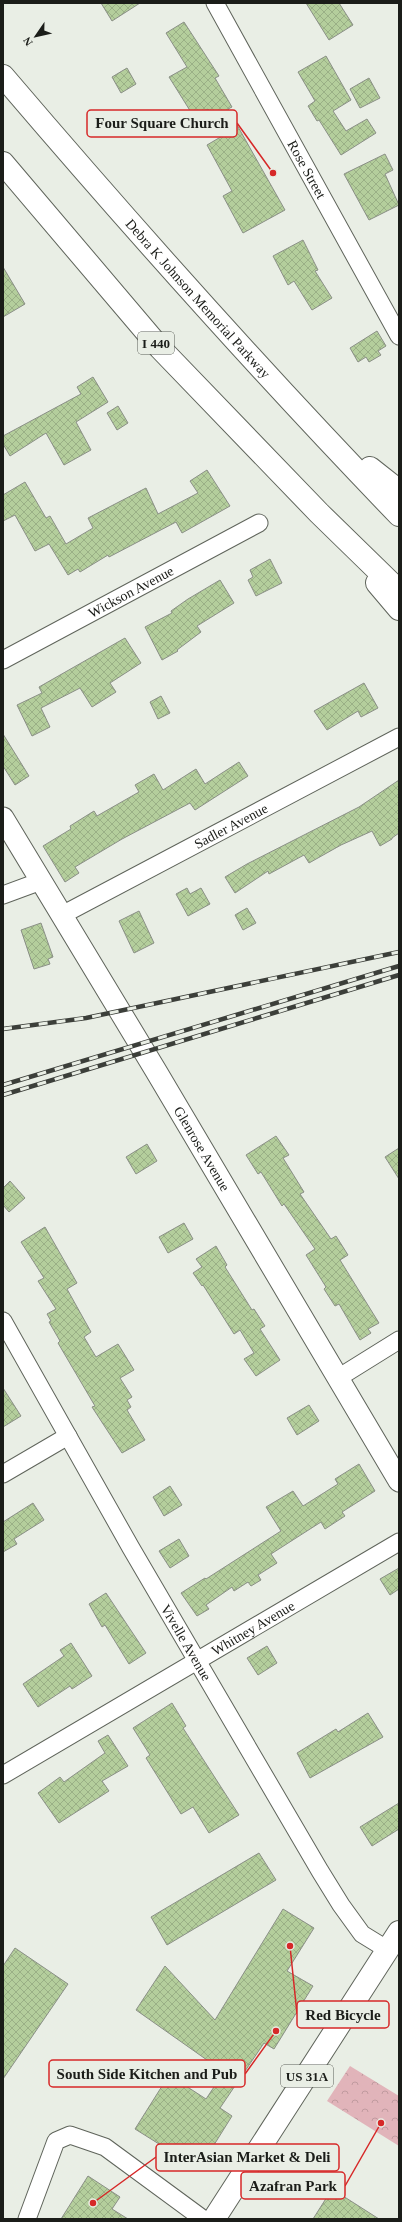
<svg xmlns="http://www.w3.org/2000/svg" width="402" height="2222" font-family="Georgia,serif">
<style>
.park{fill:url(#park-crowns)}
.building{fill:url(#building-cross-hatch);stroke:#8a8f86}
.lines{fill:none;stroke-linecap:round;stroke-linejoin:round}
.minor-casing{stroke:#5f645b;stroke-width:19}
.tertiary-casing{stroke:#5f645b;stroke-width:23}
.primary-casing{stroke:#5f645b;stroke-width:24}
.motorway-casing{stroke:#5f645b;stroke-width:24}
.minor{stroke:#fff;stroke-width:17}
.tertiary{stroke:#fff;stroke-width:21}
.primary{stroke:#fff;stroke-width:22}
.motorway{stroke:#fff;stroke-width:22}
.rail-casing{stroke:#3c3f3a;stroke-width:4.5}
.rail{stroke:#e9eee5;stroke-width:3;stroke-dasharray:9;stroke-linecap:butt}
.labels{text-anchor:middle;stroke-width:4;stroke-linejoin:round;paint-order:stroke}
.shield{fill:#e9eee5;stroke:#595c56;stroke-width:1}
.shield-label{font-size:13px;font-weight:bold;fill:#1b1d19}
.street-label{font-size:14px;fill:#1b1d19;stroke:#e9eee5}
.leader{fill:none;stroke:#d62828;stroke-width:1.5}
.callout-dot{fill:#d62828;stroke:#e9eee5;stroke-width:1.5}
.callout{fill:#e9eee5;stroke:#d62828;stroke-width:1.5}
.callout-label{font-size:15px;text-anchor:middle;font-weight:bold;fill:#1b1d19}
</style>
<defs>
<pattern id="park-crowns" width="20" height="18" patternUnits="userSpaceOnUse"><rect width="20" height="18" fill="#e1b4ba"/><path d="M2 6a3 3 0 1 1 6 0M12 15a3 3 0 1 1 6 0" fill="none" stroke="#c09a9f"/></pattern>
<pattern id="building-cross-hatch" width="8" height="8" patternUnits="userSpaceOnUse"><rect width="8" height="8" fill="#b4ce9c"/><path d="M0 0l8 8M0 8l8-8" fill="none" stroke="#9ab086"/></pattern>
</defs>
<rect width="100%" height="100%" fill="#e9eee5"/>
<polygon class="park" points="350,2066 399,2096 399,2146 327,2101"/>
<g class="building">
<polygon points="101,3 140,3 112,21"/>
<polygon points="306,3 339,3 353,25 329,40"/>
<polygon points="184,22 219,76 215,78 232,107 228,109 285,210 243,233 223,196 232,191 207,145 224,135 208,109 194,117 169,77 187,67 166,33"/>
<polygon points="326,56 351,100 333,111 346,131 367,119 376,133 341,155 319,120 317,121 308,106 315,101 298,72"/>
<polygon points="127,68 136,84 121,93 112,77"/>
<polygon points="369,78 380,98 360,108 350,89"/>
<polygon points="385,154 393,170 385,174 399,205 369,220 344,174"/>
<polygon points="303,240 318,270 315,271 332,298 312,310 294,281 288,285 273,256"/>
<polygon points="3,267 25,304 3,317"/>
<polygon points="377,331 386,346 378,351 381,355 369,362 366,357 358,362 350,348"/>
<polygon points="93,377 108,402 76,422 91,450 64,465 46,433 10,456 3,444 3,436 81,394 77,387"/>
<polygon points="118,406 128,423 117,430 107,413"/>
<polygon points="207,470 230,506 182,533 176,522 109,557 108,555 80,572 78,569 68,575 49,544 35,551 15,515 3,521 3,495 25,482 46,518 50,516 66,544 93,528 88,518 146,488 158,514 198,493 190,481"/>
<polygon points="270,559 282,583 256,596 248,580 253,577 250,570"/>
<polygon points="220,580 234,603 197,626 201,632 177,650 178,651 162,660 145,627 172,613 171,611 188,599"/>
<polygon points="125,638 141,663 110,683 116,692 92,707 80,688 41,708 50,727 32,736 17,705 42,693 39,687"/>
<polygon points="364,683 378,708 361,717 358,711 327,730 314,711"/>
<polygon points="161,696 170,713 158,719 150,702"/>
<polygon points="3,734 29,776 15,785 3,766"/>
<polygon points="239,762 248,776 195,810 190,803 122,839 75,867 79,873 65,882 43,846 71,829 70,826 94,811 97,816 139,792 135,785 154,774 163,790 196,769 205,784"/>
<polygon points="399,780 399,833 392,838 392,839 380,846 372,831 341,845 309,863 304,855 269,874 268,871 235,893 225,877 247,864 359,807"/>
<polygon points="187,888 190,894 201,888 210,904 188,916 176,894"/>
<polygon points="247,908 256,923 243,930 235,915"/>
<polygon points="139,911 154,943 134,953 119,921"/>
<polygon points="41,923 53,957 48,959 50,964 34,969 21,930"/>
<polygon points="276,1136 289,1155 283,1158 304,1192 300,1194 331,1239 336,1236 348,1255 340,1260 379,1323 368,1329 371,1333 360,1340 339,1304 335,1306 324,1289 326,1287 306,1255 315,1249 284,1204 282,1206 261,1172 258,1174 246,1155"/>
<polygon points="147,1144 157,1161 136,1174 126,1157"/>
<polygon points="399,1148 399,1179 385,1157"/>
<polygon points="10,1181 25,1198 9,1212 3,1205 3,1188"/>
<polygon points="184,1223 193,1239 168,1253 159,1237"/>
<polygon points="45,1227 77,1283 67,1289 91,1332 84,1337 96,1357 118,1344 134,1370 120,1378 132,1397 127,1400 131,1407 127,1410 145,1440 122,1453 92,1407 95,1406 58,1343 60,1341 49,1322 51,1321 47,1314 56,1309 38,1281 44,1278 21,1242"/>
<polygon points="216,1246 227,1265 225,1267 252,1310 254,1309 265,1326 260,1329 280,1360 256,1376 244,1359 254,1353 240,1330 234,1334 203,1285 202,1286 193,1273 202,1267 196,1259"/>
<polygon points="3,1388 21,1416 3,1427"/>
<polygon points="309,1405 319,1421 297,1435 287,1418"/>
<polygon points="359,1464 375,1491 342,1512 345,1516 325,1529 321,1522 271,1554 277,1563 258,1575 261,1580 251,1586 248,1582 234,1591 232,1587 206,1605 209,1609 197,1616 181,1593 205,1578 206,1579 281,1531 266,1507 293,1491 303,1506 338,1484 335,1479"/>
<polygon points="170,1486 182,1505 164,1516 153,1497"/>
<polygon points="33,1503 44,1520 14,1539 17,1544 3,1552 3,1522"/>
<polygon points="179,1539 189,1556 170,1568 159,1551"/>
<polygon points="399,1568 399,1589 390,1595 380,1579"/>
<polygon points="106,1593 146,1653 129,1664 105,1625 102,1627 89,1604"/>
<polygon points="71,1643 92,1676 72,1689 70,1686 38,1707 23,1684 64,1656 60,1650"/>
<polygon points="267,1646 277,1663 258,1675 247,1658"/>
<polygon points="172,1703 186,1726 183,1728 239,1815 209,1833 193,1807 181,1814 146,1758 150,1755 133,1728"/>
<polygon points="368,1713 383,1737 310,1778 297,1753 336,1729 338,1732"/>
<polygon points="108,1735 128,1766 102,1781 109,1791 59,1823 38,1793 60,1777 64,1782 105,1753 98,1741"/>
<polygon points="399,1803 399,1829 372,1846 360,1827"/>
<polygon points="259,1853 276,1880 167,1945 151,1917"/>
<polygon points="283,1909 314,1928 287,1971 313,1986 274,2049 264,2043 220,2108 232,2116 199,2169 135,2129 169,2075 206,2099 224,2072 136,2010 165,1966 215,2020"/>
<polygon points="15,1948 68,1984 3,2079 3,1966"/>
<polygon points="88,2176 120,2197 112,2209 128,2219 61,2219"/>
<polygon points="332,2189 379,2219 313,2219"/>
</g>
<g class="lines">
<defs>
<g id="minor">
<path id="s1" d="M215,3L399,336"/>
<path id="s2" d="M3,660L259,523"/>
<polyline points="3,895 41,881"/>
<path id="s3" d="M62,915L399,737"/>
<path id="s4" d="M3,1321L131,1548L320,1871L341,1905L362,1934L388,1950"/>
<polyline points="338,1378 399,1340"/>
<polyline points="3,1474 68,1436"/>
<path id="s5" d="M3,1775L399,1542"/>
<polyline points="27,2219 56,2141 70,2135 105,2147 203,2219"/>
</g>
<g id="tertiary">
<path id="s6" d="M3,818L156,1071L399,1481"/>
</g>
<polyline id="primary" points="214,2219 399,1932"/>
<g id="motorway">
<path id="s7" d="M3,76C131,226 262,373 399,515"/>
<polyline points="3,163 160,348 319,513 399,591"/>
<polyline points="370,468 399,491"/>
<polyline points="377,583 399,609"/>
</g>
</defs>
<use href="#minor" class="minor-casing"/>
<use href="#tertiary" class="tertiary-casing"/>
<use href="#primary" class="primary-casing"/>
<use href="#motorway" class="motorway-casing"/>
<use href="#minor" class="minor"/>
<use href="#tertiary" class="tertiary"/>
<use href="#primary" class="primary"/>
<use href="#motorway" class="motorway"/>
<defs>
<g id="rail">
<polyline points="3,1029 86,1018 399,952"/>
<polyline points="3,1085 399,966"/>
<polyline points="3,1095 399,975"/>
</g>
</defs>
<use href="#rail" class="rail-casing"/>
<use href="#rail" class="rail"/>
</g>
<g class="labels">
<g class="shield">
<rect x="138" y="332" width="36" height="22" rx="3"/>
<rect x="281" y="2065" width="52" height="22" rx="3"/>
</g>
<g class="shield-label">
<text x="156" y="348">I 440</text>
<text x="307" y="2081">US 31A</text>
</g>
<g class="street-label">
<text dy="5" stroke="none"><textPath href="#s1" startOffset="190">Rose Street</textPath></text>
<text dy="5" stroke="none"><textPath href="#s7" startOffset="296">Debra K Johnson Memorial Parkway</textPath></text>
<text dy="5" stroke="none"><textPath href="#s2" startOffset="145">Wickson Avenue</textPath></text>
<text dy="5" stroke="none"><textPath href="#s3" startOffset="191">Sadler Avenue</textPath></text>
<text dy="5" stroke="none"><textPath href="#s6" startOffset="386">Glenrose Avenue</textPath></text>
<text dy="5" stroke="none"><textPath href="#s5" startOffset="290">Whitney Avenue</textPath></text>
<text dy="5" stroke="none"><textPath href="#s4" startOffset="370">Vivelle Avenue</textPath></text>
</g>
</g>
<path class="leader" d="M273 173L237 123M290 1946L297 2014M276 2031L245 2074M93 2203L156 2157M381 2123L345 2186"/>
<g class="callout-dot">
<circle cx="273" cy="173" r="4"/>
<circle cx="290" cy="1946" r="4"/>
<circle cx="276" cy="2031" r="4"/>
<circle cx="93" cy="2203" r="4"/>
<circle cx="381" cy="2123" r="4"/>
</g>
<g class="callout">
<rect x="87" y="110" width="150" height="27" rx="4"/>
<rect x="297" y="2001" width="92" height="27" rx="4"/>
<rect x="49" y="2060" width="196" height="27" rx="4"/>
<rect x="156" y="2144" width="183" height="27" rx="4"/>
<rect x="241" y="2172" width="104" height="27" rx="4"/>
</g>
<g class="callout-label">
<text x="162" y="128">Four Square Church</text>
<text x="343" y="2020">Red Bicycle</text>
<text x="147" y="2079">South Side Kitchen and Pub</text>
<text x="247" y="2162">InterAsian Market &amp; Deli</text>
<text x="293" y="2191">Azafran Park</text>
</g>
<rect width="402" height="2222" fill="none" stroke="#1b1d19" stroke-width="8"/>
<g transform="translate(36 36) rotate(236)" stroke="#e9eee5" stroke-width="3" paint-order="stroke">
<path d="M0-3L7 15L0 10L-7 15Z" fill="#1b1d19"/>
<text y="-6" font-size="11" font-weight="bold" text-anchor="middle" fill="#1b1d19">N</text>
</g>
</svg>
